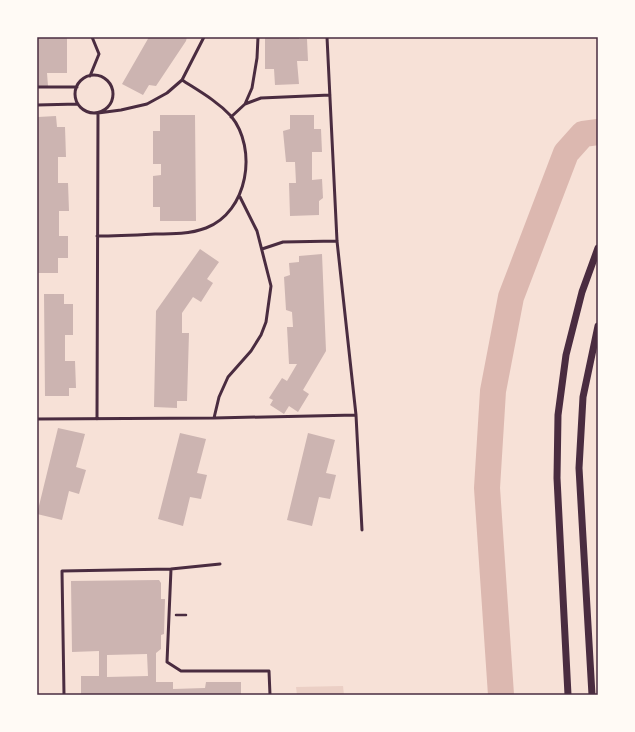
<svg xmlns="http://www.w3.org/2000/svg" width="635" height="732" viewBox="0 0 635 732" font-family="Barlow,sans-serif">
	<style>
		.green { fill: #ebcfc5 }
		.lines { fill: none; stroke-linecap: round; stroke-linejoin: round }
		.river { stroke: #dcb8b0; stroke-width: 26 }
		.building { fill: #ccb4b1; fill-rule: evenodd }
		.path { stroke: #4a2c40; stroke-width: 2.5 }
		.service { stroke: #4a2c40; stroke-width: 3 }
		.tertiary { stroke: #4a2c40; stroke-width: 7 }
		.neatline { fill: none; stroke: #4a2c40; stroke-width: 1.5 }
	</style>
	<rect width="100%" height="100%" fill="#f7e1d7"/>
	<!-- green -->
	<path class="green" d="M343 686 344 695H297L296 687Z"/>
	<g class="lines">
		<!-- river -->
		<path class="river" d="M501 695 487 488 493 391 511 297 566 153 583 134 598 132"/>
	</g>
	<!-- building -->
	<path class="building" d="M37 37H67V73H47L48 86H37Z
		M149 37H187L186 41 156 86 149 85 143 95 122 84Z
		M265 37H299V39H307L308 61H297L299 84 275 85 274 69H265Z
		M160 115H195L196 221H160V207H153V176L161 175V164H153V131H160Z
		M290 115H314V129H321L322 152H312V180L322 179 323 198 319 201V215L290 216 289 183H296L295 162H286L283 131 290 129Z
		M56 116 57 127H65L66 157H58V183H68L69 211H59V236H68V258H58V273H37L38 117Z
		M200 249 219 262 207 279 213 283 201 302 193 297 182 313V333H189L187 401H177V408L154 407 156 311Z
		M322 254 326 351 303 390 309 394 298 412 289 406 284 414 270 405 273 400 269 398 282 378 287 381 297 364H289L287 327H293L292 312 286 310 284 277 290 275 289 263 299 262V256Z
		M44 294H64V304H73V335H65V361H75L76 388H69V396H45Z
		M58 428 85 434 76 467 86 470 79 494 69 491 62 520 37 514Z
		M180 433 206 439 197 473 207 475 201 499 190 497 183 526 158 519Z
		M308 433 335 440 326 473 336 475 330 499 319 497 312 526 287 520Z
		M159 580 161 583V599H165L164 634 161 635V649L156 653V682H173V689L205 688 206 682H241V695H81V676H99V651L72 652 71 581ZM147 654 148 676 107 677V655Z"/>
	<g class="lines">
		<!-- path -->
		<path class="path" d="M176 615H186"/>
		<!-- service -->
		<path class="service" d="M327 37 337 241 356 415 362 530
			M75 94a19 19 0 1 1 38 0a19 19 0 1 1-38 0Z
			M90 76 99 54 92 37
			M37 87H77
			M245 104 252 88 257 58 258 37
			M37 105 78 104
			M231 117 245 104 261 98 330 95
			M97 236C117 236 136 235 155 234 173 234 190 234 206 228 248 212 258 149 231 116 217 101 199 91 182 80
			M262 249 283 242 337 241
			M214 418 219 397 228 377 251 351 261 335 266 322 271 286 257 231 240 197
			M37 419 214 418 356 415
			M97 419 98 113 121 110 147 104 167 93 182 80 204 37
			M171 569 220 564
			M64 695 62 571 171 569 167 662 181 671H269L270 695"/>
		<!-- tertiary -->
		<path class="tertiary" d="M568 695 557 478 558 415 566 355 582 292 598 248
			M592 695 579 468 583 397 598 326"/>
	</g>
	<!-- border -->
	<rect width="635" height="732" fill="none" stroke="#fffaf5" stroke-width="76"/>
	<rect x="38" y="38" width="559" height="656" class="neatline"/>
</svg>
